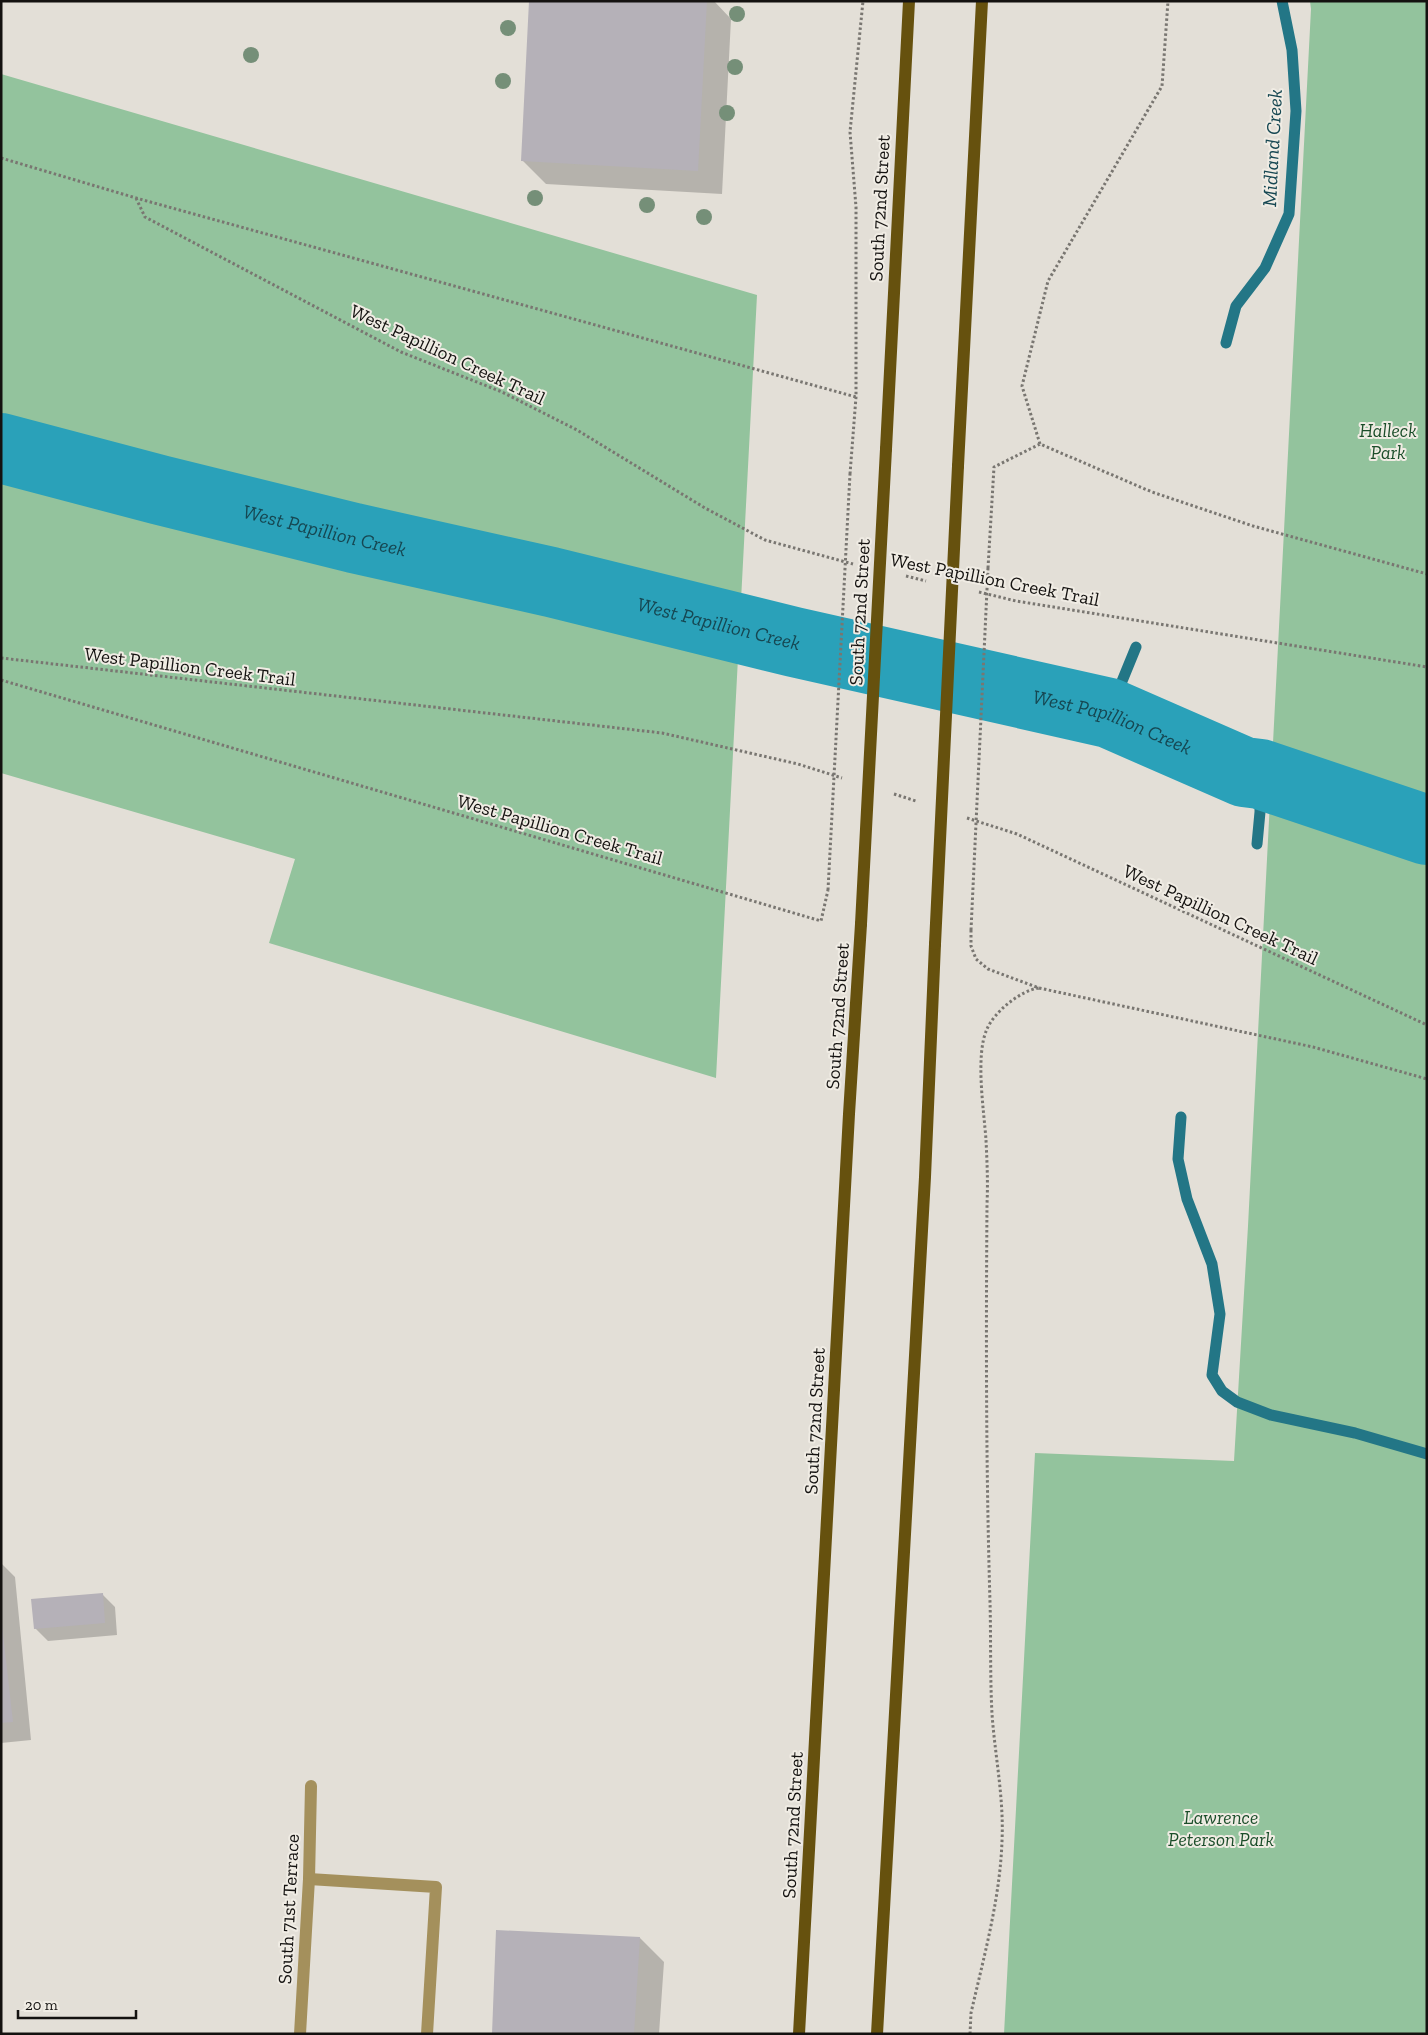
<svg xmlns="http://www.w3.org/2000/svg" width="1428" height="2035" viewBox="0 0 1428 2035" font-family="'Zilla Slab',serif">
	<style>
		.green { fill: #93c39d }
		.shadow { fill: #0003 }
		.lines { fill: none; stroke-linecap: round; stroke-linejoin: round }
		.stream { stroke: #237686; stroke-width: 11 }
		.river { stroke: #2aa1b9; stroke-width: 70 }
		.building { fill: #b5b1b8 }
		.path { stroke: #797671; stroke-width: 3; stroke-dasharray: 2.5 2.5; stroke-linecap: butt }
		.service { stroke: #a4905c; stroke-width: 12 }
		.minor { stroke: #a4905c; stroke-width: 12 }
		.primary { stroke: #66510e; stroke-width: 12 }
		.path-bridge { stroke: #797671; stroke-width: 3; stroke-dasharray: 2.5 2.5; stroke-linecap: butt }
		.primary-bridge { stroke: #66510e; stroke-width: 12 }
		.tree { fill: #758f78 }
		.labels { text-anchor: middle; stroke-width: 4; stroke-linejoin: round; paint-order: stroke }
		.street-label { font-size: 19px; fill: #141210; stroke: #f0ece4 }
		.park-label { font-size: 19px; font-style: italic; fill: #1b4e2a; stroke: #f0ece4 }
		.water-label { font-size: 20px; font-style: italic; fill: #164752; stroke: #f0ece4 }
	</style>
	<rect width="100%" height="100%" fill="#e3dfd7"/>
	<!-- green -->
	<path class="green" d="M1310 1H1427V2034H1004L1035 1453 1234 1461 1248 1226 1311 9Z
		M1 74 757 295 716 1078 269 943 295 859 1 773Z"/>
	<!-- shadow -->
	<path class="shadow" d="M530 1H714L731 19 722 194 546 184 522 160Z
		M1 1563 15 1577 31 1740 1 1743Z
		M102 1594 115 1607 117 1635 48 1641 35 1628Z
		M640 1938 664 1962 659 2034H494Z"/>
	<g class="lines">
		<!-- stream -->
		<path class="stream" d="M1226 343 1236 306 1265 268 1289 214 1296 111 1292 50 1282 1
			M1109 713 1136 647
			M1257 844 1260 812V774
			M1181 1117 1178 1159 1187 1199 1212 1264 1220 1314 1212 1375 1222 1391 1237 1402 1271 1415 1355 1433 1427 1454"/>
		<!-- river -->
		<path class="river" id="s1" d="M1 448 160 490 354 538 551 582 794 642 1109 713 1244 772 1260 774 1427 830"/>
	</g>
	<!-- building -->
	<path class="building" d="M529 1H707L698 171 521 161Z
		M103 1593 105 1623 34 1629 31 1599Z
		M1 1616 13 1722 1 1723Z
		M496 1930 640 1937 634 2034H492Z"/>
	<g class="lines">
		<!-- path -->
		<path class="path" d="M1 158 136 198 856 397
			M136 198 145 217 401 352 502 392 577 430 705 508 765 540 853 564
			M1040 444 1022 386 1048 281 1162 86 1168 1
			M850 474 856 397V207L850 132 863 1
			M988 568 994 467 1040 444 1152 492 1253 526 1427 574
			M906 576 926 581
			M979 592 1016 601 1427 667
			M1 658 662 733 798 764 842 778
			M1 680 821 921 828 890
			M894 794 916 801
			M967 818 1017 834 1427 1025
			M971 930V946L976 959 988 969 1039 988 1313 1047 1427 1079
			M970 2034 971 2013C984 1956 1000 1899 1002 1841 1004 1798 995 1756 992 1714 990 1677 991 1639 990 1602 986 1469 986 1336 987 1204 988 1182 987 1161 986 1140 984 1111 975 1055 987 1029 994 1012 1021 990 1039 988"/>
		<!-- service -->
		<path class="service" d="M309 1879 436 1887 427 2034"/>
		<!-- minor -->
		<path class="minor" d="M300 2034 309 1879 311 1786"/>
		<!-- primary -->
		<path class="primary" d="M886 449 909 1
			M958 466 982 1
			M799 2034 849 1114 861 924
			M877 2034 925 1177 935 944"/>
		<!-- path-bridge -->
		<path class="path-bridge" d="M828 890 850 474
			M971 930 988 568"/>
		<!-- primary-bridge -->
		<path class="primary-bridge" d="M861 924 886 449
			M935 944 958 466"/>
	</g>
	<!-- trees -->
	<g class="tree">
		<circle cx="737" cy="14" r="8"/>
		<circle cx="508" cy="28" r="8"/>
		<circle cx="251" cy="55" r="8"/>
		<circle cx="735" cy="67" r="8"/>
		<circle cx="503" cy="81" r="8"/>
		<circle cx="727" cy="113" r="8"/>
		<circle cx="535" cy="198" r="8"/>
		<circle cx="647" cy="205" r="8"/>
		<circle cx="704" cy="217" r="8"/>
	</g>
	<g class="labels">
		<!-- street labels -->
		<g class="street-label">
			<text transform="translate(879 208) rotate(-87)" y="7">South 72nd Street</text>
			<text transform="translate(448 354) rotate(25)" y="7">West Papillion Creek Trail</text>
			<text transform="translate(995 579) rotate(11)" y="7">West Papillion Creek Trail</text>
			<text transform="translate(859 612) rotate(-87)" y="7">South 72nd Street</text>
			<text transform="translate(190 666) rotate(7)" y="7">West Papillion Creek Trail</text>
			<text transform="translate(560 829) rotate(16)" y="7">West Papillion Creek Trail</text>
			<text transform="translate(1221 914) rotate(25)" y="7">West Papillion Creek Trail</text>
			<text transform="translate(837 1016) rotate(-86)" y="7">South 72nd Street</text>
			<text transform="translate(814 1421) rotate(-87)" y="7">South 72nd Street</text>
			<text transform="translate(792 1825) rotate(-87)" y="7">South 72nd Street</text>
			<text transform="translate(288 1909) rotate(-87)" y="7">South 71st Terrace</text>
		</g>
		<!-- park labels -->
		<g class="park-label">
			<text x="1388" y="437">Halleck<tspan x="1388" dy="22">Park</tspan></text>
			<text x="1221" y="1824">Lawrence<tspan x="1221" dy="22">Peterson Park</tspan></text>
		</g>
		<!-- water labels -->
		<g class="water-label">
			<text transform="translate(1272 148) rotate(-87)" y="7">Midland Creek</text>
			<text dy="7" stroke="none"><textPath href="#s1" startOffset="334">West Papillion Creek</textPath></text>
			<text dy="7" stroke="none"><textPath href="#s1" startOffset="739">West Papillion Creek</textPath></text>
			<text dy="7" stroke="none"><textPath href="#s1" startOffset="1145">West Papillion Creek</textPath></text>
		</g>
	</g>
	<!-- border -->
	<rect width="1428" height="2035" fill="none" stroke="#141210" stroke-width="5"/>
	<!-- scale -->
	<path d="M18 2010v8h118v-8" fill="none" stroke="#141210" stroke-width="2.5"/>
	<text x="25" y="2010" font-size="15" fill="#141210" stroke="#f0ece4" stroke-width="4" paint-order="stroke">20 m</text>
</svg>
